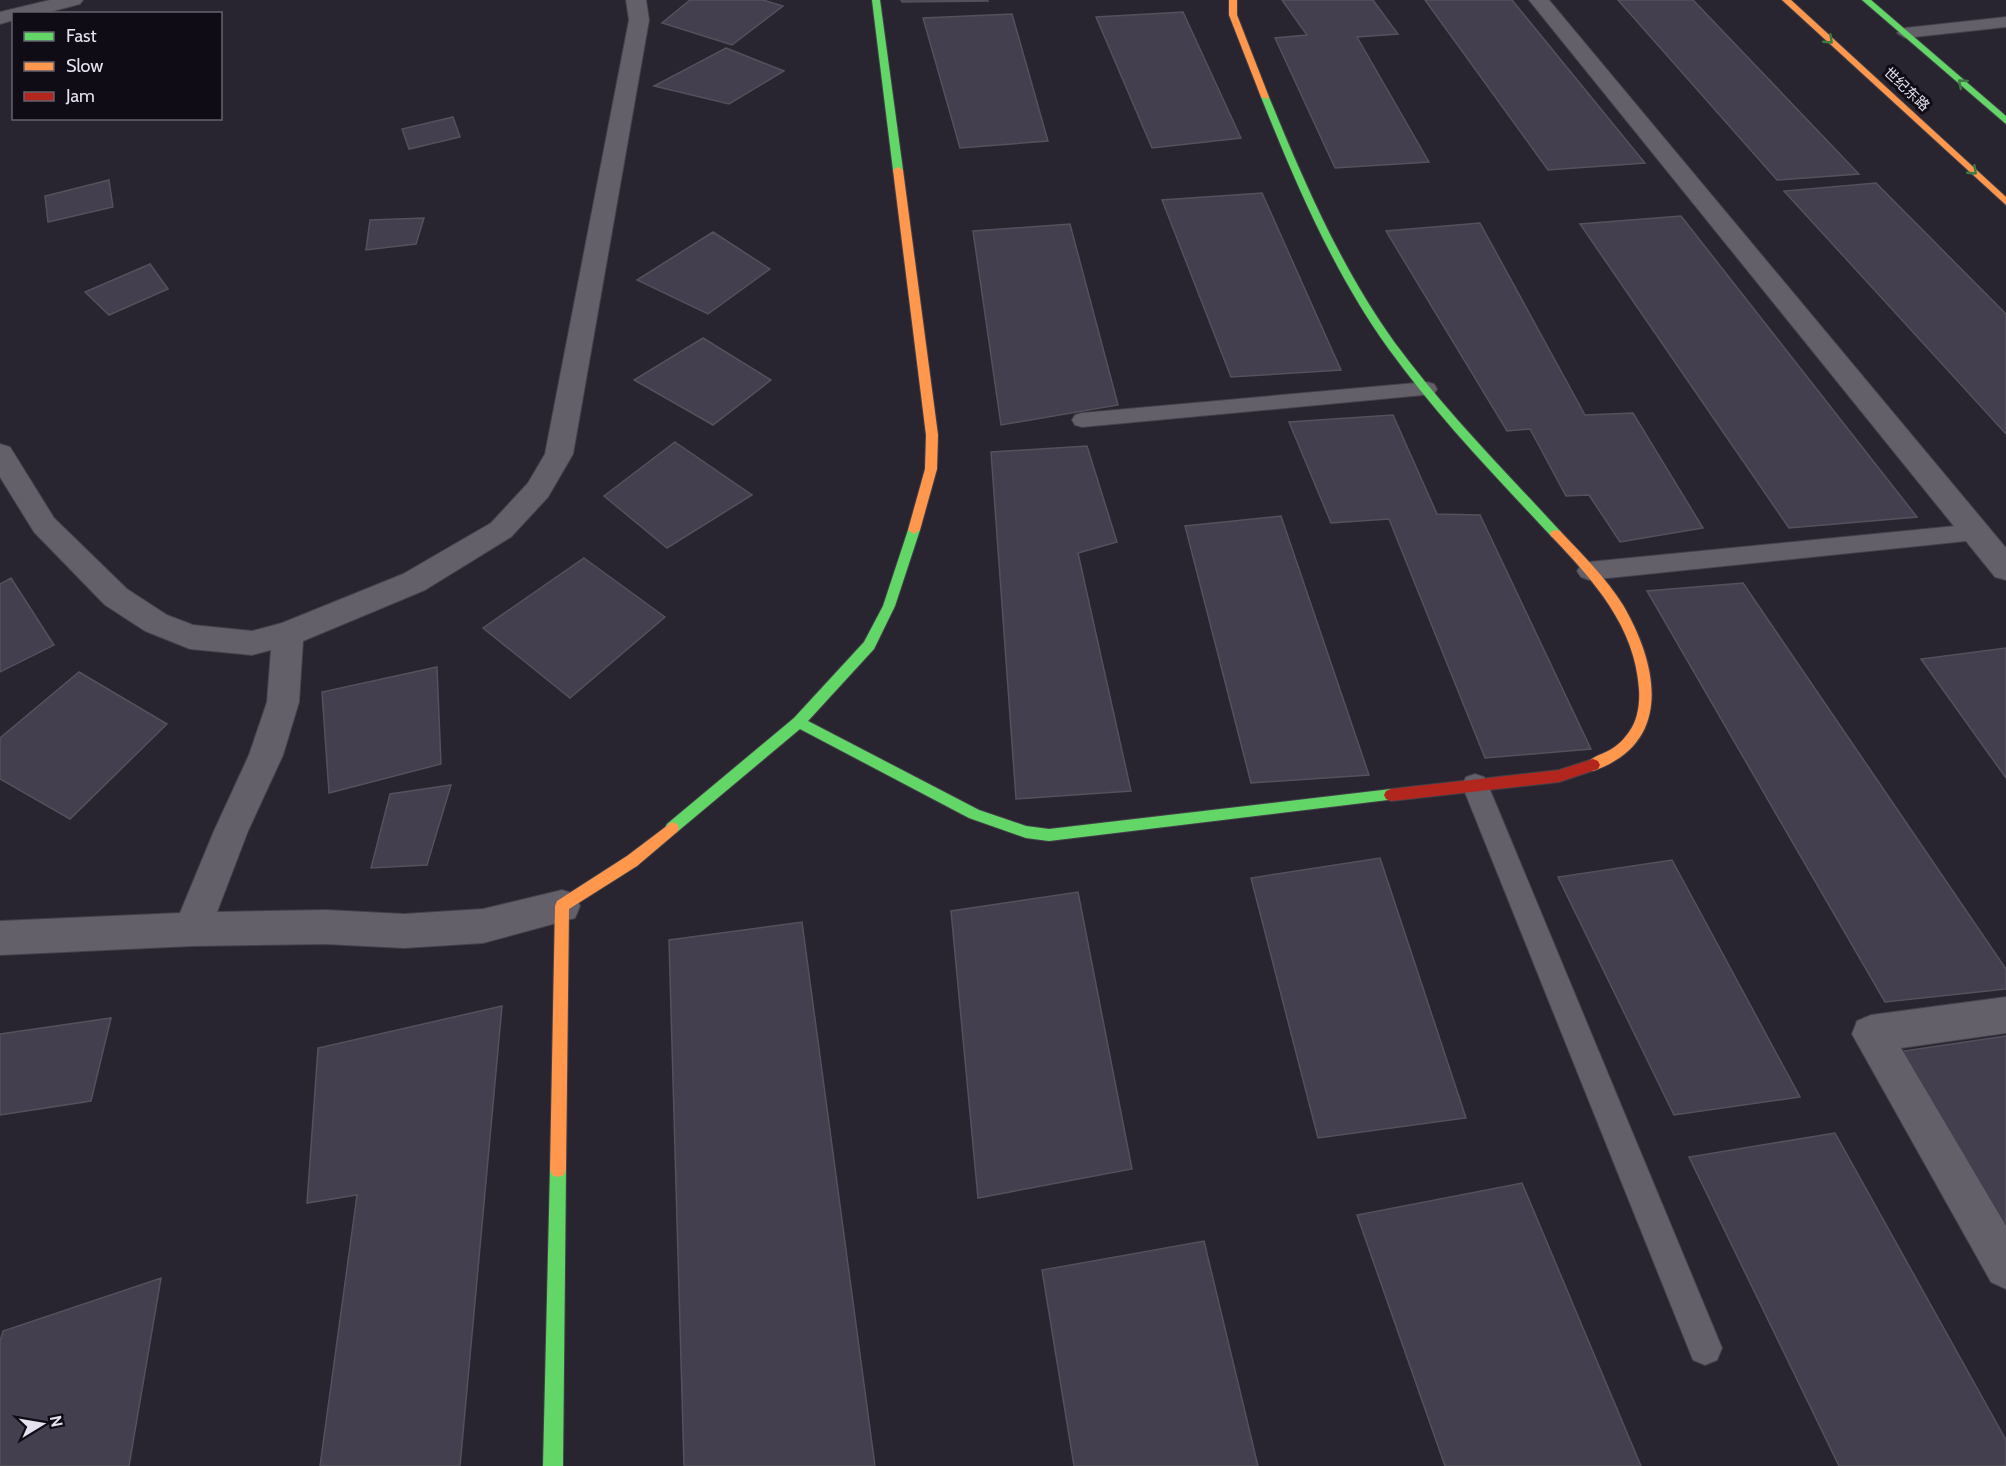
<svg xmlns="http://www.w3.org/2000/svg" width="2006" height="1466" viewBox="0 0 2006 1466" font-family="Cabin,'Noto Sans SC',sans-serif">
	<style>
		.building { fill: #443f4e; stroke: #54515b; stroke-width: 1.5 }
		.lines { fill: none; stroke-linecap: round; stroke-linejoin: round }
		.lane-casing { stroke: #44414a; stroke-width: 2 }
		.street-casing { stroke: #44414a; stroke-width: 2 }
		.fast-casing { stroke: #44414a; stroke-width: 2 }
		.slow-casing { stroke: #44414a; stroke-width: 2 }
		.jam-casing { stroke: #44414a; stroke-width: 2 }
		.lane { fill: #636069; fill-rule: evenodd }
		.street { fill: #636069; fill-rule: evenodd }
		.fast { fill: #63d668; fill-rule: evenodd }
		.slow { fill: #ff974d; fill-rule: evenodd }
		.jam { fill: #b3261e; fill-rule: evenodd }
		.oneway { stroke: #3d7b43 }
		.labels { text-anchor: middle; stroke-width: 6; stroke-linejoin: round; paint-order: stroke }
		.far-street-label { font-size: 14px; fill: #e6e3f0; stroke: #0f0c15 }
	</style>
	<rect width="100%" height="100%" fill="#282530"/>
	<!-- building -->
	<path class="building" d="M690 0H763L783 6 732 45 662 23Z
		M901 0H987L988 1 902 2Z
		M1282 0H1373L1398 34 1357 37 1429 162 1335 168 1275 38 1307 35Z
		M1425 0H1512L1645 163 1548 170Z
		M1618 0H1693L1859 174 1777 180Z
		M1183 12 1241 138 1152 148 1096 17Z
		M1012 14 1048 141 960 148 923 18Z
		M726 48 784 71 729 104 654 86Z
		M453 117 460 137 409 149 402 129Z
		M109 180 113 207 48 222 45 196Z
		M1876 183 2006 314V434L1784 191Z
		M1262 193 1341 370 1231 377 1162 200Z
		M1681 216 1917 517 1789 528 1580 224Z
		M424 218 416 244 366 250 370 220Z
		M1480 223 1585 415 1633 413 1703 528 1620 542 1589 495 1566 496 1530 429 1507 431 1386 231Z
		M1070 224 1118 405 1001 425 973 231Z
		M713 232 770 269 708 314 637 280Z
		M150 264 168 289 109 315 85 292Z
		M703 338 771 380 713 425 634 380Z
		M1393 415 1437 514 1480 515 1591 749 1485 758 1389 519 1331 523 1289 422Z
		M675 442 752 495 667 548 604 496Z
		M1087 446 1117 542 1078 553 1131 791 1016 799 991 452Z
		M1281 516 1369 775 1251 783 1185 526Z
		M584 558 665 617 570 698 483 628Z
		M11 578 54 645 0 672V584Z
		M1743 583 2006 969V989L1885 1002 1647 591Z
		M2006 648V778L1921 659Z
		M437 667 441 764 329 793 322 692Z
		M79 672 167 724 70 819 0 779V738Z
		M451 785 427 865 371 868 390 794Z
		M1380 858 1466 1118 1318 1138 1251 878Z
		M1672 860 1800 1097 1674 1115 1558 877Z
		M1078 892 1132 1169 978 1198 951 911Z
		M802 922 875 1466H684L669 940Z
		M502 1006 460 1466H320L357 1195 307 1203 318 1048Z
		M111 1018 91 1101 0 1115V1034Z
		M2006 1036V1234L1897 1052Z
		M1835 1133 2006 1440V1466H1839L1689 1157Z
		M1522 1183 1641 1466H1445L1357 1215Z
		M1204 1241 1258 1466H1074L1042 1270Z
		M161 1278 129 1466H0V1341L3 1331Z"/>
	<g class="lines">
		<!-- lane casing -->
		<g class="lane-casing">
			<path id="lane" d="M2006 17V27L1905 38 1897 33 1905 28Z
				M1427 382 1434 384 1437 389 1434 394 1082 427 1075 425 1072 420 1075 415 1082 413Z
				M1976 524 1984 526 1987 532 1984 538 1976 540 1589 580 1581 577 1577 571 1581 565 1589 562Z
				M1475 774 1484 777 1488 785 1722 1348 1717 1360 1705 1365 1693 1360 1462 785 1466 777Z"/>
		</g>
		<!-- street casing -->
		<g class="street-casing">
			<path id="street" d="M50 0H83L80 4 42 14H14V20L0 24V12Z
				M626 0H646L649 20 573 454 548 497 511 537 425 590 303 641 299 702 283 755 248 831 217 912 326 910 404 914 483 909 562 890 575 894 580 906 575 918 483 943 404 948 326 944 192 946 0 955V921L180 913 214 831 249 755 267 702 271 650 252 655 190 649 145 631 105 605 34 532 0 477V444L10 447 54 518 127 589 167 615 193 625 252 631 282 623 403 574 491 523 528 483 545 454 629 20Z
				M1529 0H1549L2006 548V580L1995 577Z
				M2006 997V1033L1901 1048 2006 1226V1289L1991 1282 1852 1034 1857 1021 1871 1015Z"/>
		</g>
		<!-- fast casing -->
		<g class="fast-casing">
			<path id="fast" d="M872 0H880L903 170 898 173 893 170Z
				M1862 0H1871L2006 116V124Z
				M1262 95 1269 97C1304 182 1341 268 1395 343 1445 411 1504 470 1560 531L1562 534 1560 537H1552C1495 476 1437 416 1388 348 1333 271 1296 184 1261 97Z
				M914 526 920 530 895 606 874 649 808 721 979 810 1026 826 1049 829 1391 789 1396 791 1398 795 1396 799 1049 841 1026 838 969 818 800 729 677 832 672 834 667 832 665 828 667 824 794 718 864 642 883 606 908 530Z
				M558 1161 564 1163 566 1169 563 1466H543L550 1169 552 1163Z"/>
		</g>
		<!-- slow casing -->
		<g class="slow-casing">
			<path id="slow" d="M1229 0H1237V15L1269 97 1268 99 1261 97 1229 15Z
				M1782 0H1791L2006 197V205Z
				M898 167 903 170 938 435 937 469 920 530 914 534 908 530 925 469 926 435 893 170Z
				M1556 530 1560 531C1582 554 1606 578 1623 605 1658 665 1674 743 1593 771L1588 769 1586 765C1591 756 1605 754 1613 748 1618 745 1625 738 1629 732 1638 720 1640 703 1639 689 1635 626 1593 580 1552 537L1550 534 1552 531Z
				M672 822 677 824 679 828 677 832 637 866 569 909 566 1169 564 1175 558 1177 552 1175 550 1169 555 906 557 901 627 856Z"/>
		</g>
		<!-- jam casing -->
		<g class="jam-casing">
			<path id="jam" d="M1593 759 1598 761 1600 765 1598 769 1559 782 1391 801 1386 799 1384 795 1386 791 1391 789 1559 770Z"/>
		</g>
		<!-- lane -->
		<use href="#lane" class="lane"/>
		<!-- street -->
		<use href="#street" class="street"/>
		<!-- fast -->
		<use href="#fast" class="fast"/>
		<!-- slow -->
		<use href="#slow" class="slow"/>
		<!-- jam -->
		<use href="#jam" class="jam"/>
	</g>
	<!-- one-way arrows -->
	<defs><path id="oneway-chevron" d="M-2-3.5L2.5 0L-2 3.5" fill="none" stroke-width="1.6" stroke-linecap="round" stroke-linejoin="round" transform="scale(1.5)"/></defs>
	<g class="oneway">
		<use href="#oneway-chevron" transform="translate(1829 40) rotate(43)"/>
		<use href="#oneway-chevron" transform="translate(1962 83) rotate(-139)"/>
		<use href="#oneway-chevron" transform="translate(1973 171) rotate(43)"/>
	</g>
	<g class="labels">
		<!-- far-street labels -->
		<g class="far-street-label">
			<text transform="translate(1907 89) rotate(43)" y="5">世纪东路</text>
		</g>
	</g>
	<!-- legend -->
	<rect x="12" y="12" width="210" height="108" fill="#0f0c15" stroke="#65626d" stroke-width="1.5"/>
	<rect x="24" y="32" width="30" height="9" fill="#63d668" stroke="#65626d" stroke-width="1.5"/>
	<text x="66" y="42" font-size="18" fill="#e6e3f0">Fast</text>
	<rect x="24" y="62" width="30" height="9" fill="#ff974d" stroke="#65626d" stroke-width="1.5"/>
	<text x="66" y="72" font-size="18" fill="#e6e3f0">Slow</text>
	<rect x="24" y="92" width="30" height="9" fill="#b3261e" stroke="#65626d" stroke-width="1.5"/>
	<text x="66" y="102" font-size="18" fill="#e6e3f0">Jam</text>
	<!-- north arrow -->
	<g transform="translate(42 1424) rotate(79)" stroke="#0f0c15" stroke-width="4.5" paint-order="stroke">
	<path d="M0-4.5L10 22L0 15L-10 22Z" fill="#e6e3f0"/>
	<text y="-9" font-size="16" font-weight="bold" text-anchor="middle" fill="#e6e3f0">N</text>
	</g>
</svg>
